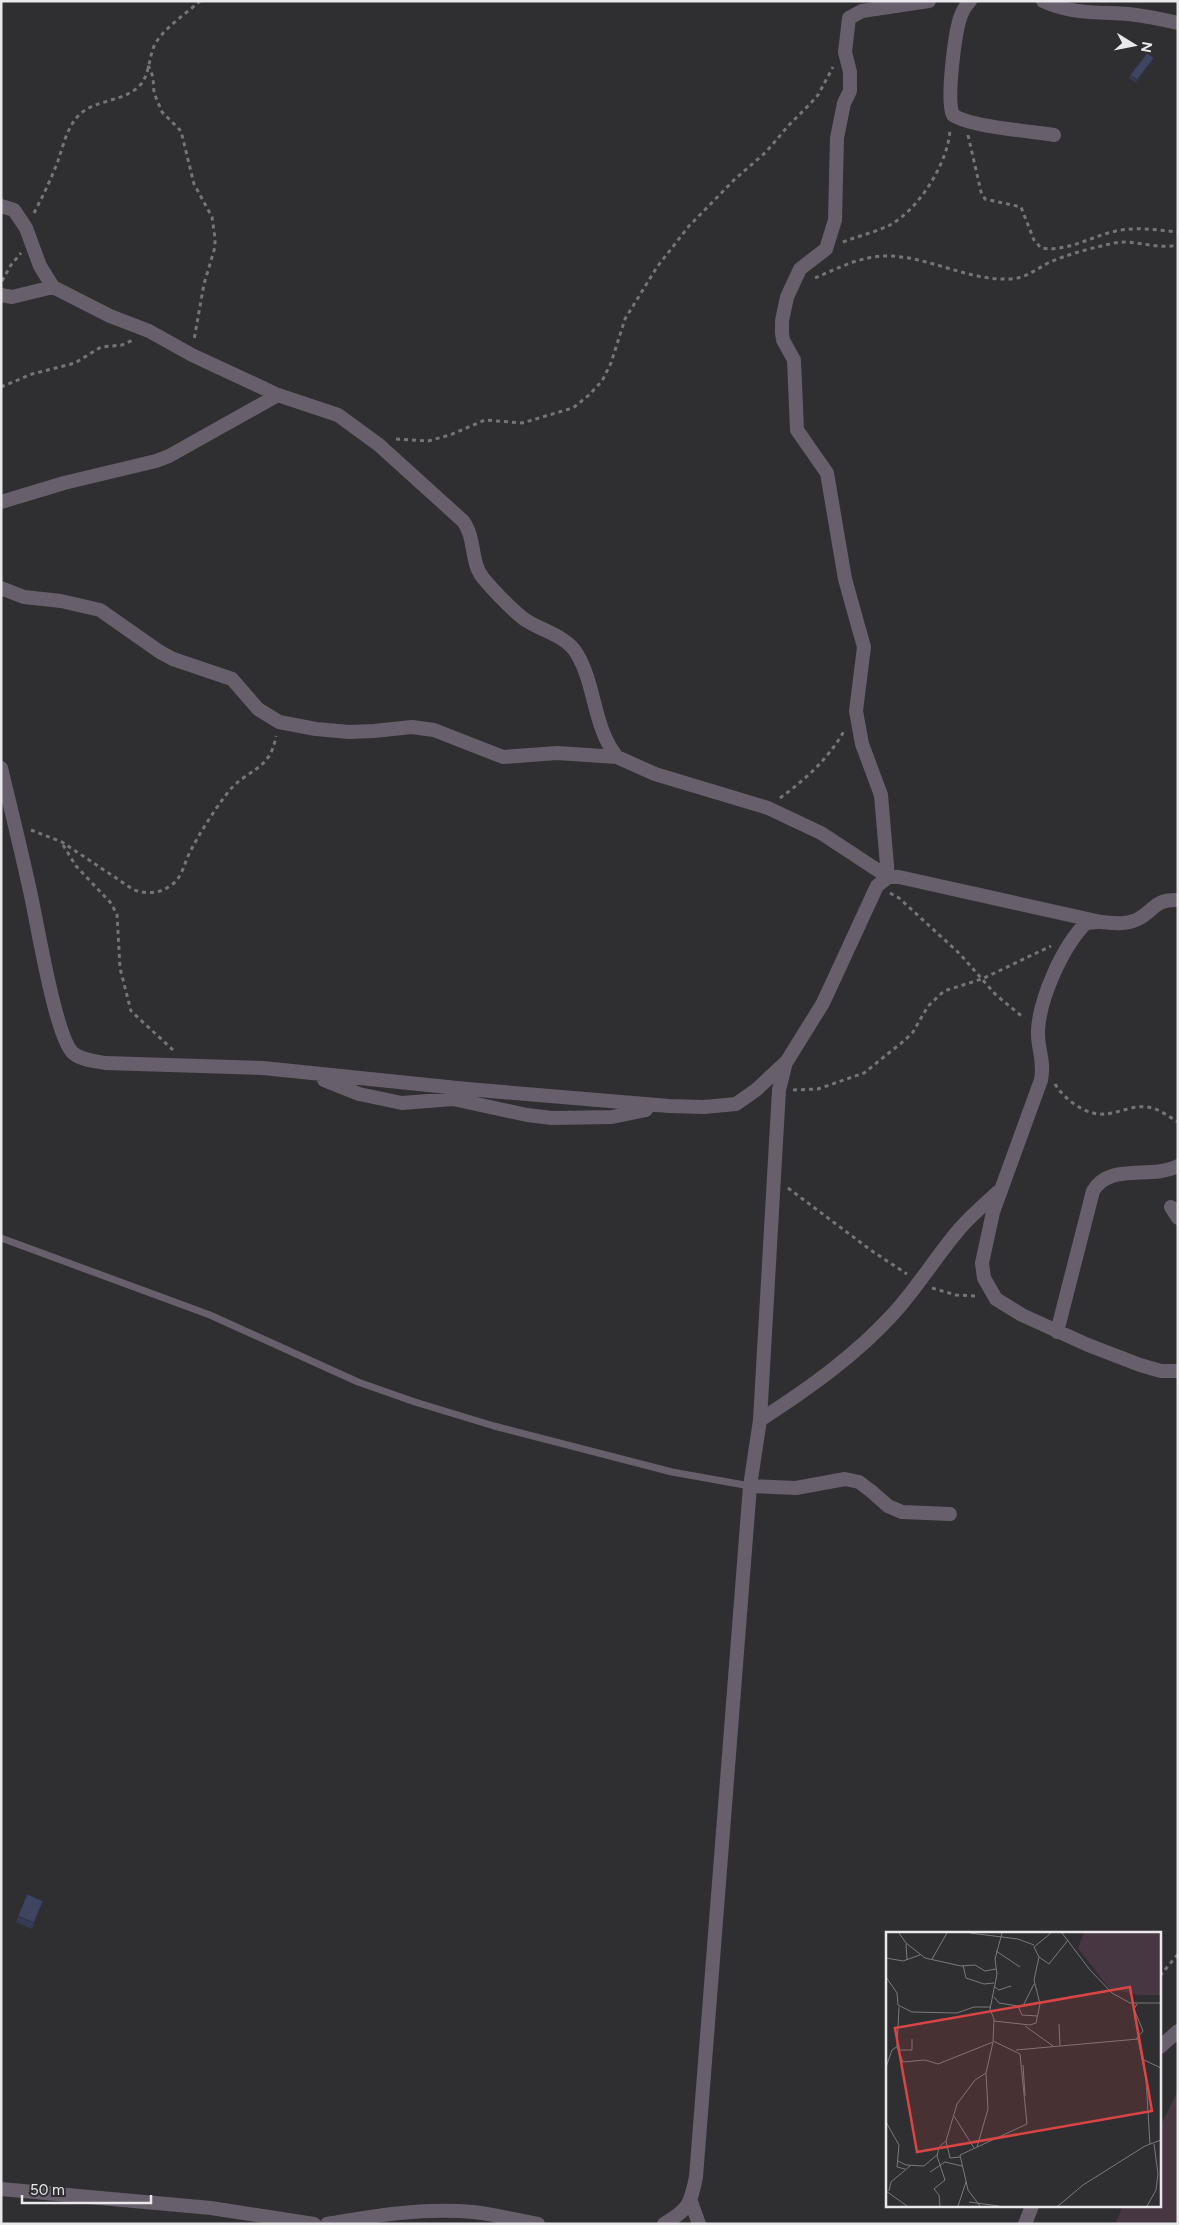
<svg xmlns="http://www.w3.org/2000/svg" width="1179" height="2225" viewBox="0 0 1179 2225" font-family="Figtree,sans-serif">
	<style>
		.green { fill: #473743 }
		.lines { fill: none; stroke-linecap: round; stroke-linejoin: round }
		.path { stroke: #757477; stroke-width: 3; stroke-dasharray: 4 4; stroke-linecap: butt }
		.service { stroke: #675f6b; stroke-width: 7 }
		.minor { stroke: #675f6b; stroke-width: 14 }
		.wall { fill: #363b53 }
		.shaded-wall { fill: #2c3043 }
		.building { fill: #3f4560; stroke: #2c3043 }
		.inset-road { fill: none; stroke: #79787b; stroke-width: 1 }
		.view { fill: #d94545; fill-opacity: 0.15; stroke: #d94545; stroke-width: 2.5 }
		.inset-edge { fill: none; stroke: #e9e8ea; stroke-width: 2.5 }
	</style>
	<rect width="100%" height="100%" fill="#2f2e31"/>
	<!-- green -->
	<path class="green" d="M1178 2090V2224H1115L1123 2206H1160V2127Z"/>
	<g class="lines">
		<!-- path -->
		<path class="path" d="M147 67H149L153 77 154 93 162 112 181 131 194 184 212 217 215 238V247L204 284 194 340
			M968 135 981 192 985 199 1021 207 1034 240 1041 248C1066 252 1088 238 1112 232 1134 226 1156 230 1178 232
			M34 213C43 196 51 179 58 161 63 146 67 128 78 116 95 98 126 103 142 83 150 71 149 56 155 44 165 27 186 14 200 1
			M843 242C858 236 876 232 890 225 919 209 948 163 950 130
			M815 278C838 268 861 256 887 256 928 256 968 281 1010 279 1026 278 1035 270 1048 263 1068 254 1092 248 1114 243 1135 239 1156 250 1178 245
			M2 281 11 265 21 253
			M1 387 32 374 75 363 101 347 122 345 133 340
			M396 439 428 441 450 435 485 420 522 423 573 408 589 395 602 381 611 363 625 319 657 267 689 226 735 179 766 152 789 125 810 104 818 95 833 67
			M780 798C805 780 829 758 844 731
			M31 830 62 842 134 890C146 894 159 894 170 886 183 878 184 862 191 850 201 831 213 812 226 795 245 768 270 773 276 736
			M63 845 76 866 110 902 117 914 120 968 131 1011 173 1050
			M890 893 899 898 960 954 996 995 1024 1018
			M1055 1084C1064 1099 1086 1116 1105 1114 1119 1113 1133 1105 1147 1107 1158 1108 1168 1116 1178 1122
			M793 1090 818 1089 864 1073 905 1040 913 1032 928 1006 944 991 982 979 1051 946
			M788 1188 872 1251 907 1274
			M932 1288 956 1295 977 1296
			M1160 1976 1178 1954"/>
		<!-- service -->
		<path class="service" d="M1 1238 210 1315 358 1382 415 1402 494 1426 672 1472 750 1486"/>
		<!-- minor -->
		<path class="minor" d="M970 1C966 5 962 12 960 18 955 34 946 100 953 115 971 127 1030 131 1054 135
			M1043 1C1070 14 1099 12 1128 14 1145 16 1161 19 1178 23
			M1 206 14 210 26 228 40 266 53 287 110 316 149 331 192 355 278 395 338 415 379 445 463 521C476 538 470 562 483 578 495 592 510 608 524 619 541 631 566 635 577 654 596 686 593 727 617 757
			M1 295 12 297 53 287
			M1 502 64 483 156 461 169 456 278 395
			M1 588 24 597 61 601 100 610 160 652 173 659 232 679 258 709 279 722 316 729 349 732 374 731 412 727 434 730 503 757 557 753 617 757 655 774 768 808 821 833 888 877
			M1 768C11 809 21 850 30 891 37 921 55 1036 73 1053 81 1060 95 1061 105 1063L263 1068 467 1089 669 1106 704 1107 736 1104 756 1090 787 1061 823 1003 877 886 888 877H899L1101 922C1112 923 1125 925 1136 920 1154 912 1153 899 1178 900
			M888 877 881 795 862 744 856 711 864 647 845 579 827 473 797 430 794 360 783 340 782 333V321L787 297 800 269 826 249 835 220 837 138 844 103 850 91V72L845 52 849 18 862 11 929 1
			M1098 922 1086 923C1063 946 1040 997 1038 1030 1037 1049 1045 1059 1041 1080L993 1212 982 1263 984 1278 996 1299 1022 1315 1088 1345 1140 1365 1161 1371H1178
			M324 1080 359 1094 402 1103 453 1099 527 1115 552 1118 612 1117 646 1110
			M1171 1207 1178 1218
			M1057 1332 1093 1191C1110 1162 1151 1180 1178 1166
			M760 1420C808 1389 855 1356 894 1313 917 1288 935 1258 957 1232 969 1217 984 1205 998 1192
			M750 1486 796 1488 845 1479 859 1482 871 1491 888 1506 902 1512 950 1514
			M1160 2047 1178 2031
			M1 2189 211 2208 314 2224
			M691 2202 699 2224
			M327 2224C376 2215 423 2208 473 2212 494 2214 516 2220 538 2224
			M664 2224C689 2209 690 2205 696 2177L750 1486 760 1420 779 1090 786 1062
			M1025 2224 1032 2206"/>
	</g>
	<!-- wall -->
	<path class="wall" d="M1153 61 1136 83 1129 78 1130 75Z
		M27 1894 43 1901 32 1929 16 1922Z"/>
	<!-- shaded-wall -->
	<path class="shaded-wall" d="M1154 58 1153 61 1136 83 1137 80Z"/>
	<!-- building -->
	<path class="building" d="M1147 53 1154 58 1137 80 1130 75Z
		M27 1894 43 1901 34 1923 18 1916Z"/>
	<!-- overview -->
	<g transform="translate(886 1932)">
		<rect width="275" height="275" fill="#2f2e31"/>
		<path d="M198 1H275V63H252L223 56 192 16Z" fill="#473743"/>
		<path class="inset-road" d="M13 1 20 11 39 26 75 34 89 33 99 39 110 37M84 1 132 7 148 13M176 1 204 38 226 61 244 71H275M20 12 21 28M110 19 134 35M153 25 163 32 182 8M0 26 17 29 34 23M46 27 61 1M77 33 80 46 98 52 108 51M0 45 11 61 12 73 26 80 71 81 88 75H105M109 55 113 58 125 54M108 65 113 71 132 74 136 83 152 84M137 74 148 52M13 75 11 115 17 130 39 128 52 132 107 110M108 89 144 93 150 91 154 72 148 48 153 25 148 15 165 1M173 92 174 114M139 94 167 114M250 107 257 99 248 77 251 72M13 118H26V107M130 118 252 107 260 147 264 212M256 127 275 136M137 133 139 164M0 135 6 118 12 114M68 184 88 216M0 190 13 213 11 235 19 237M60 209 64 226 74 225M91 215 102 177 100 141 107 110M12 229 20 233 38 234 52 222M44 240 59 230 76 234M0 259 21 274M3 259 5 250 24 234M83 270 113 274M54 274 53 263 48 257 59 248 51 224 53 215 60 209 71 172 89 148 100 141M72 274 80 250M94 274 82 258 74 223 141 192 134 122 107 109 108 87 104 77 111 42 109 27 116 1M172 274 197 253 259 214 275 208M261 274 270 258 272 242 268 212"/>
		<path class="view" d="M244 55 266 179 31 220 9 96Z"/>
		<rect width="275" height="275" class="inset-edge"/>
	</g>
	<!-- border -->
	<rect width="1179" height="2225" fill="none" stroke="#e9e8ea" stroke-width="5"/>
	<!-- north arrow -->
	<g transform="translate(1134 45) rotate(100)" stroke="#2f2e31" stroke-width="4" paint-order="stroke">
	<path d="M0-4L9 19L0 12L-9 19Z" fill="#e9e8ea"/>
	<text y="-8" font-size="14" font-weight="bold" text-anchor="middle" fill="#e9e8ea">N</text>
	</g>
	<!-- scale -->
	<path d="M22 2195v8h129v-8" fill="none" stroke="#e9e8ea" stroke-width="2.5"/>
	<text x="30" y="2195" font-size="15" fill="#e9e8ea" stroke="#2f2e31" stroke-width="4" paint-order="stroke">50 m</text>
</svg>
